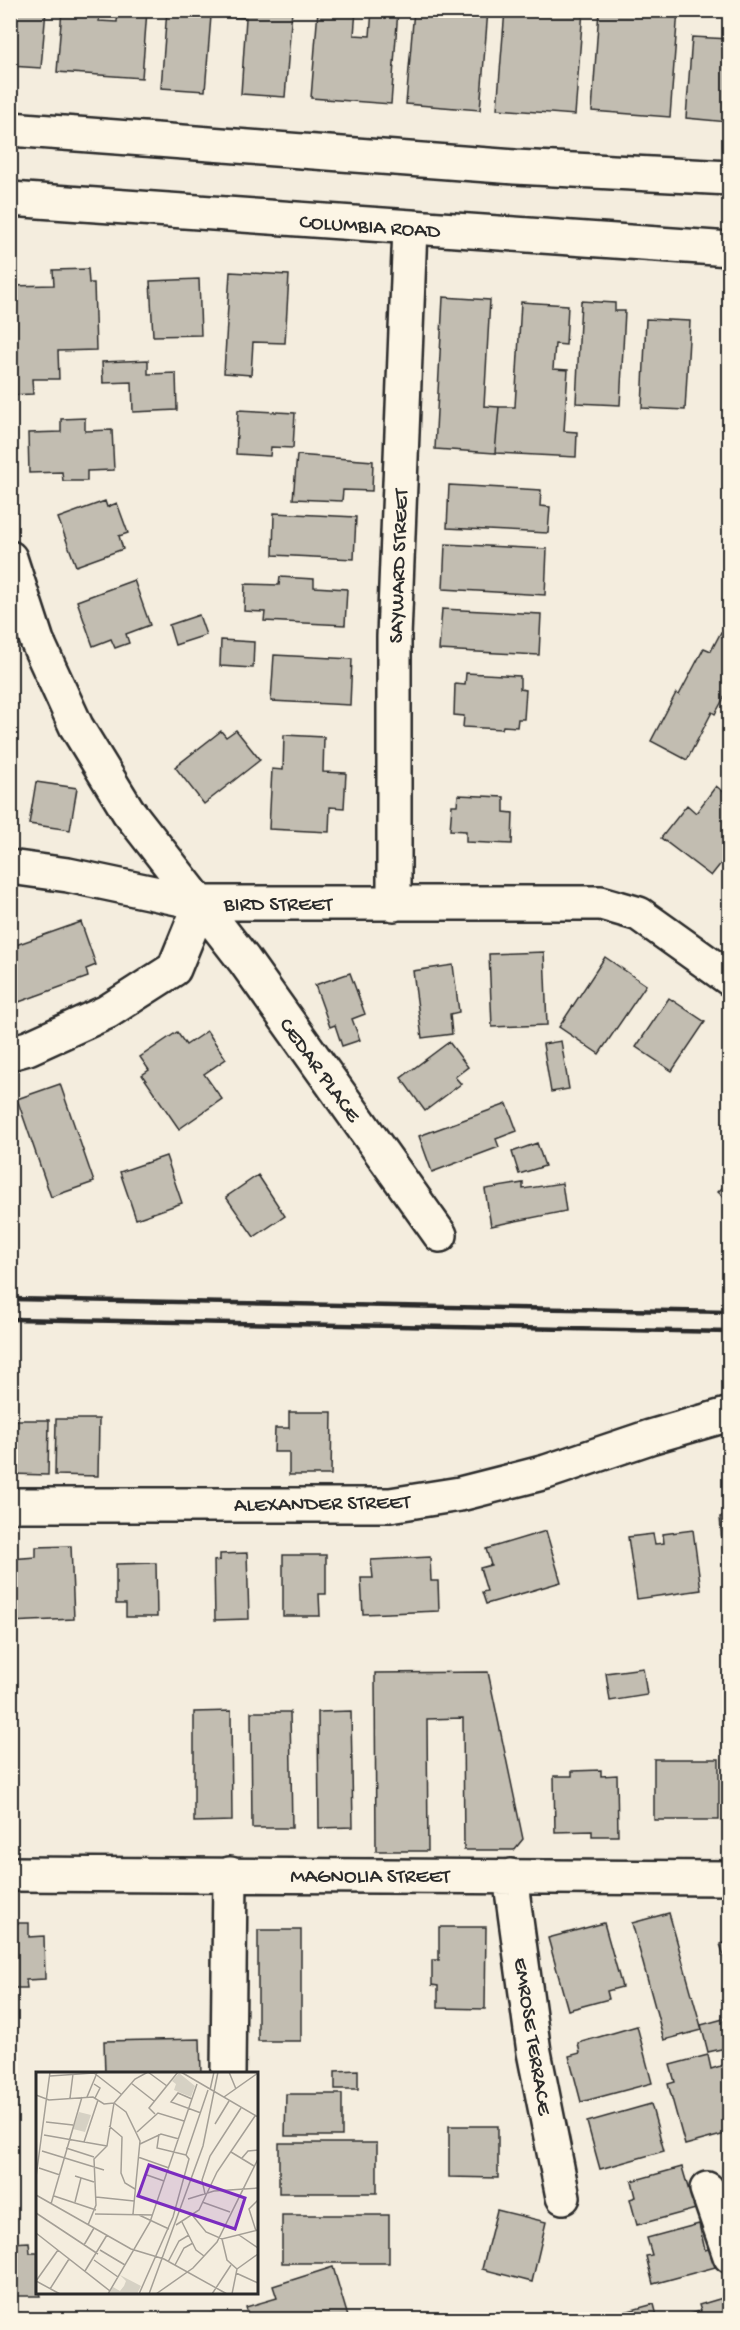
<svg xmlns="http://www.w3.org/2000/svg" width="740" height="2330" viewBox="0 0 740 2330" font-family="'Gochi Hand',sans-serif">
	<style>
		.building { fill: #c2bdb1; stroke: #2b2b2b; stroke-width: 1.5 }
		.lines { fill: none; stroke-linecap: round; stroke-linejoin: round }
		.street-casing { stroke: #2b2b2b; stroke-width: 38 }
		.primary-casing { stroke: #2b2b2b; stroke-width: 38 }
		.street { stroke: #fcf5e5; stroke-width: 33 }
		.primary { stroke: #fcf5e5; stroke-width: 33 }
		.rail { stroke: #2b2b2b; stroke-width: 4.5 }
		.labels { text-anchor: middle; stroke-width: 4.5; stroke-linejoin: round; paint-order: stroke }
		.street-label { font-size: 21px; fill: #2b2b2b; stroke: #fcf5e5 }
		.inset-road { fill: none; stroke: #a49f96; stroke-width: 1.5 }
		.view { fill: #7b2cbf; fill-opacity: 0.15; stroke: #7b2cbf; stroke-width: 3 }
		.inset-edge { fill: none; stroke: #2b2b2b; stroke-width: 3 }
	</style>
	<rect width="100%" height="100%" fill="#f4edde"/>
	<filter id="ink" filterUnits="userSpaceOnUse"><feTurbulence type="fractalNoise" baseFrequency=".0167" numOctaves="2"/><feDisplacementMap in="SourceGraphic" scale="12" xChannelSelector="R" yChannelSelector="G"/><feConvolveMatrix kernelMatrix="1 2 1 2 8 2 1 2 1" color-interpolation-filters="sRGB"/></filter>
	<g filter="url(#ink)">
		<!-- building -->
		<path class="building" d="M12 10H46L41 68 10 66Z
			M62 10H100L99 21 117 22 118 10H147L142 78 57 72Z
			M167 10H292L285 97 241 94 246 18 211 16 205 91 161 88Z
			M318 10H356L354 35 370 36 372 10H398L391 104 311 98Z
			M414 10H488L480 110 406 104Z
			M505 10H583L575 115 497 109Z
			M599 10H678L670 117 592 111Z
			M692 37 730 39 728 122 686 118Z
			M88 269 89 283H94L96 350 58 351 59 379H32L33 394 10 395V286L54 285 53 270Z
			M230 272 289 275 285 343 253 342 251 375 224 373Z
			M199 279 201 335 153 336 150 281Z
			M443 297 490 300 484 406 499 407 495 453 435 449Z
			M581 301 615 303V311H625L620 405 576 403Z
			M521 302 568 305 566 345 555 344 553 369 568 370 564 431 577 432 576 457 495 453 499 407H515Z
			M646 319 690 321 685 410 642 408Z
			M148 360V374L176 373 177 410 133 412 132 382 103 383 102 362Z
			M238 410 295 413 293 448 271 447 270 456 236 454Z
			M85 418V431L112 430 114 470 87 471V481H63L62 472 29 473 28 433 61 432V419Z
			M297 455 373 461 372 491 343 490 342 501 293 499Z
			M449 485 541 490 540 506 550 507 548 533 447 528Z
			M105 501 107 507 117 503 128 533 119 536 123 549 76 566 58 518Z
			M274 513 356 517 354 559 273 555Z
			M445 544 547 549 545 595 443 589Z
			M280 577 314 579V587L347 589 345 625 264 621 265 612 244 611 245 584 279 585Z
			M134 580 150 625 126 634 129 643 115 648 111 639 93 646 77 601Z
			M442 609 541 614 539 655 439 650Z
			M199 615 206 635 175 645 169 625Z
			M730 626V687L715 714 712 712 687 760 651 741 676 693 679 695 704 648 711 651 721 632 725 634Z
			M221 640 254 642 253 668 220 666Z
			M274 655 352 659 350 705 271 701Z
			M466 673 520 676V689L526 690 524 719H518L517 727 503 726 502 729 463 727 464 716 454 715 455 684 465 685Z
			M236 730 260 760 204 804 175 767 221 731 226 737Z
			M284 735 324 737 323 772 346 773 344 808 330 807 329 832 269 829 272 769 283 770Z
			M10 776 15 777 11 805H10Z
			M36 782 77 788 70 830 29 824Z
			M716 786 730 797V852L711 876 661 838 687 805 696 813Z
			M458 795 504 797V812L513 813 512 844 466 842V831L450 830 452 805H457Z
			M81 922 96 965 86 969 88 977 19 1002 10 978V947Z
			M544 952 547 1025 492 1027 489 954Z
			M605 957 646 985 599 1054 559 1027Z
			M453 965 459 1012 450 1014 452 1034 422 1038 413 971Z
			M350 973 365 1014 352 1019 360 1040 342 1046 335 1025 330 1027 315 985Z
			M669 998 705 1022 672 1071 636 1047Z
			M207 1031 226 1059 204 1074 222 1099 179 1129 142 1075 149 1070 140 1057 177 1032 186 1045Z
			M561 1041 569 1089 551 1092 543 1044Z
			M449 1042 468 1067 455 1077 461 1084 425 1111 401 1078Z
			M60 1084 94 1182 51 1197 17 1099Z
			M507 1104 517 1131 496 1139 499 1147 432 1172 419 1136Z
			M537 1143 545 1166 519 1174 512 1152Z
			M166 1156 182 1203 136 1219 120 1172Z
			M258 1175 285 1216 254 1237 226 1197Z
			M730 1180V1203L718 1192Z
			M523 1183V1189L562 1183 566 1211 491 1226 485 1189Z
			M289 1412H332L331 1475H289V1452H274L275 1428H289Z
			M56 1419H99L98 1476 55 1475Z
			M10 1420H49L48 1475 10 1474Z
			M730 1516V1579L725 1580 720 1517Z
			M693 1530 701 1590 637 1599 628 1537 653 1534 655 1544 664 1543 663 1534Z
			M546 1531 561 1582 486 1604 482 1592 487 1591 480 1568 491 1565 486 1549Z
			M71 1546 74 1619 10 1622V1559L36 1557V1547Z
			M247 1553 249 1619 215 1620 214 1561 220 1560V1554Z
			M283 1555H326V1594H319L320 1616H283Z
			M430 1557 431 1581H438L439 1611 363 1614 361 1578H373L371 1560Z
			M156 1563 157 1617H126V1604H116V1564Z
			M643 1668 647 1695 610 1701 606 1673Z
			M488 1672 523 1839 514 1850H464L463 1718 427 1719 428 1851H376L375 1673Z
			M231 1711 232 1821 194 1822V1712Z
			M351 1711 353 1827 319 1828 318 1712Z
			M251 1712H290L292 1828H252Z
			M654 1759H719V1820H654Z
			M601 1770V1776L617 1775 618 1836H592V1831L555 1832 554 1776H572V1771Z
			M669 1913 702 2030 664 2040 632 1923Z
			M10 1923H29V1937L44 1936 45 1979 26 1980 27 1988H10Z
			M604 1923 622 1987 607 1991 609 1999 568 2010 548 1938Z
			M439 1927H486L485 2009 438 2008V1986L432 1985V1960H439Z
			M258 1930H301V2041H258Z
			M730 1941V1973L720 1944Z
			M727 2018 730 2028V2047L708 2052 701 2025Z
			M637 2026 652 2083 581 2102 569 2056 580 2053 578 2043Z
			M200 2039 201 2074H105L104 2041Z
			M708 2055 711 2069 730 2063V2106L723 2108 729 2133 685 2145 668 2084 675 2082 670 2065Z
			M358 2070V2089H335V2071Z
			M286 2094H342V2136H285Z
			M651 2104 664 2151 600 2169 587 2122Z
			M449 2126H498V2178L449 2177Z
			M279 2143H377V2193H279Z
			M682 2167 689 2191 698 2189 703 2207 637 2225 630 2199 636 2197 632 2181Z
			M497 2210 546 2222 532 2282 482 2269Z
			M282 2215H389V2263H282Z
			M699 2224 705 2250 715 2247 719 2266 653 2284 646 2256 652 2255 647 2238Z
			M29 2242 30 2253H38V2292H39L40 2296H10V2243Z
			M333 2267 349 2320H250L246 2307 277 2298 273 2286Z
			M726 2297 730 2320H692L691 2314 701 2311 699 2305Z
			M654 2304 658 2320H623L621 2313Z
			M21 2313V2320H10V2314Z
			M211 2314 213 2320H192Z"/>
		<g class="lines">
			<!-- street casing -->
			<g class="street-casing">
				<path id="street" d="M10 558 37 641 76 726 128 811 244 960 440 1235
					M10 867 68 875 201 903H601L639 914 730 979
					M394 904V637L410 228
					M10 1053 28 1048 107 1012 174 969 201 903
					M10 1505H390L460 1494 546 1472 650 1437 730 1414
					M10 1874 730 1878
					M510 1876 534 2052 563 2197
					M228 2074 230 1874
					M707 2189 730 2256"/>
			</g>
			<!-- primary casing -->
			<g class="primary-casing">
				<path id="primary" d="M10 129 515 167 730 178
					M10 199 730 249"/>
			</g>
			<!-- street -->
			<use href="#street" class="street"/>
			<!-- primary -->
			<use href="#primary" class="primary"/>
			<!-- rail -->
			<path class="rail" d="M10 1299 730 1312
				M10 1319 730 1332"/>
		</g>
	</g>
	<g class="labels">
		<!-- street labels -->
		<g class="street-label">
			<text transform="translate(370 225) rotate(4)" y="7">COLUMBIA ROAD</text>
			<text transform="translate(397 566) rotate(-88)" y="7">SAYWARD STREET</text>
			<text x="278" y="910">BIRD STREET</text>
			<text transform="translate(321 1069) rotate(54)" y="7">CEDAR PLACE</text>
			<text transform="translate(322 1502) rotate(-1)" y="7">ALEXANDER STREET</text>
			<text x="370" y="1882">MAGNOLIA STREET</text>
			<text transform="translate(534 2036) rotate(81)" y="7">EMROSE TERRACE</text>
		</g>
	</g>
	<!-- overview -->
	<g transform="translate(36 2072)">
		<rect width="222" height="222" fill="#f4edde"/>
		<path d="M143 1 159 14 155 25 138 18 140 12 136 9ZM43 40 55 43 49 60 37 57ZM84 203 105 214 101 222H73L77 215 84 219 88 214 90 209Z" fill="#d6d1c4"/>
		<path class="inset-road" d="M112 0 131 14M145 0 222 45M193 0 200 17M14 4 58 1 85 22M95 11 118 29M58 12 64 16 59 26M174 18 178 0M0 23 13 28 57 25 68 32 78 31 90 40 104 69 97 142M51 25 61 1M188 25 222 1M34 26 37 2M156 27 142 21 135 30 165 41M119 42 113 36 142 0M10 50 37 53M179 52 193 29M73 54 86 65 85 101 89 111 99 117M101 60 122 41 148 49M123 62 121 76 150 83M8 63 71 74M48 70 62 28M104 72 125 62 143 67M30 76 58 85M6 79 68 98M195 80 218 94M102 85 133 96M206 86 212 79 222 78M3 96 24 103M111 103 128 109M39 104 58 110M0 105 14 0M169 122 166 108 174 84 205 36M0 123 95 177 128 187 191 222M18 124 60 138M60 125 98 129M152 127 178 119 222 116M39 130 45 106M166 130 194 140M15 132 46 25M0 141 62 182M59 142 117 143M103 143 133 157M157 144 170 160 186 167 222 158M146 150 160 178 168 184M52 153 60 133 58 87 71 74 78 31 99 7 112 0M140 153 163 138 181 100 219 44M220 159 213 137 222 128M0 161 74 219M203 163 222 176M186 167 191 188 201 197M48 173 58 156M64 178 89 193M58 188 82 205M132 190 143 169 153 163M139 193 148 176 157 171M201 197 222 182M49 199 71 163M200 201 222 211M0 209 22 178M0 209 24 222M14 217 33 187M72 222 114 150 161 12M103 222 137 145 153 87 150 83 172 18M113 222 167 74 182 0M120 222 157 196 181 170 222 87M176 222 195 193M196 222 201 197"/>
		<path class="view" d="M113 93 209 126 199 157 102 124Z"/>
		<rect width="222" height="222" class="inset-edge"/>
	</g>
	<!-- margin -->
	<rect width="740" height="2330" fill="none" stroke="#fcf5e5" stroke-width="36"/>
	<rect x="18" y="18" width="704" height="2294" fill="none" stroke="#2b2b2b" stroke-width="2" filter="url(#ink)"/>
</svg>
